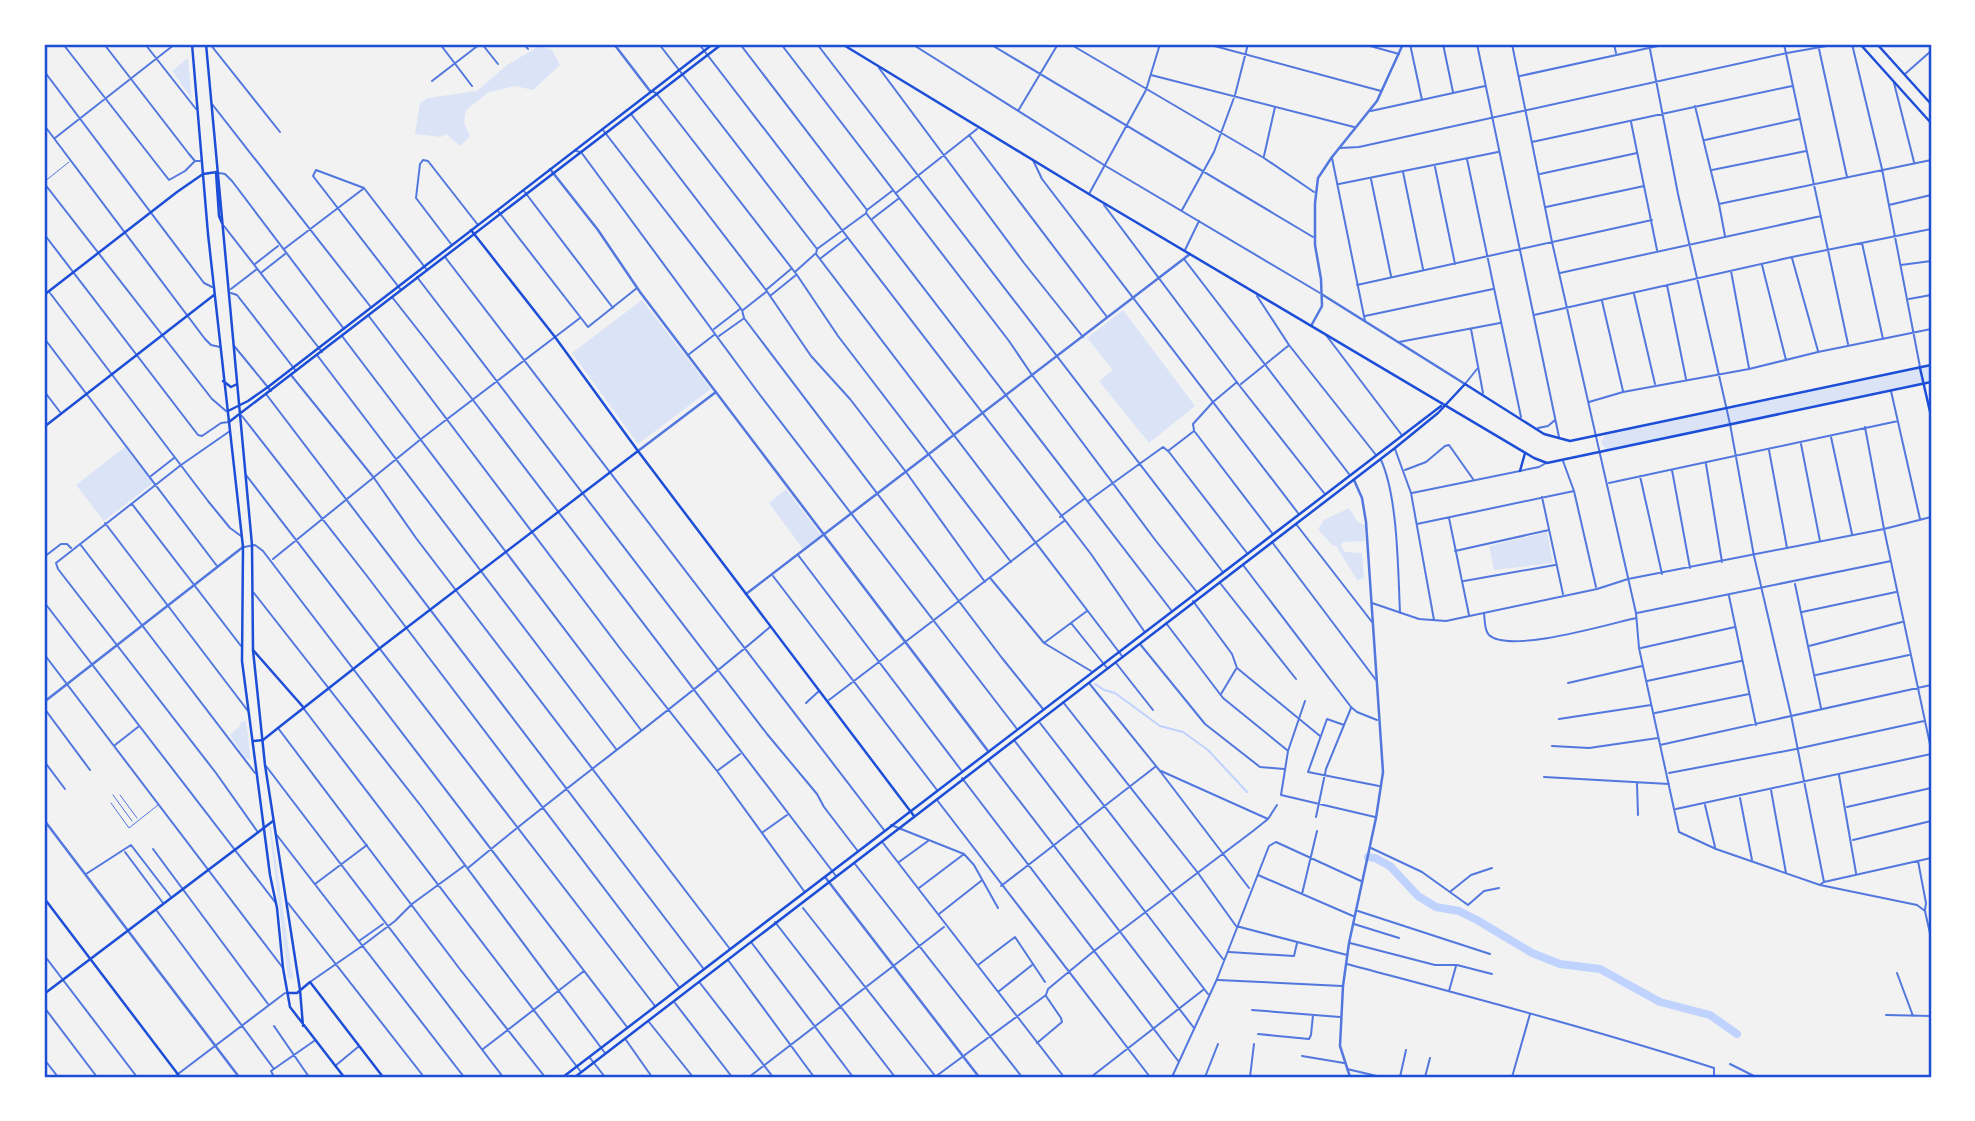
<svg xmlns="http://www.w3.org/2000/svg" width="1975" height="1121" viewBox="0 0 1975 1121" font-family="'Work Sans',sans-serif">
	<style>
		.green { fill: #dbe4f7 }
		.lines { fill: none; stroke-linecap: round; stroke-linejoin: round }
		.stream { stroke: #bfd3fe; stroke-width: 2 }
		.river { stroke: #bfd3fe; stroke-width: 8 }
		.service { stroke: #5277de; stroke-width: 1 }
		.minor { stroke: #5277de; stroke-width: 2 }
		.tertiary { stroke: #5277de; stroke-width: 2.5 }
		.secondary { stroke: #1d4ed8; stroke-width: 2.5 }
		.primary { stroke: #1d4ed8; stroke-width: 2.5 }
		.neatline { fill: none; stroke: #1d4ed8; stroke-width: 2.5 }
	</style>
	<rect width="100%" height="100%" fill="#f2f2f2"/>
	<!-- green -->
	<path class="green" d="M539 46 552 50 560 65 533 90 515 86 489 92 466 110 464 123 470 136 460 146 446 134 441 137 415 134 420 103 428 98 477 91 507 65Z
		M188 58 192 99 172 71Z
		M642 300 711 389 638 444 572 353Z
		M1123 310 1195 406 1149 443 1099 381 1113 370 1087 338Z
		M1931 365V382L1607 450 1601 443 1605 434Z
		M125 447 153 483 104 521 76 485Z
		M786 489 821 535 803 549 769 503Z
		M1349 508 1357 521 1365 525V541L1343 542 1341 546 1345 552 1362 553 1364 578 1357 580 1336 546 1332 545 1318 529 1324 520Z
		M1547 532 1553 563 1494 570 1489 546Z
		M246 721 251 760 245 758 230 735 239 727 241 722Z
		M269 826 271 827 293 979 288 978Z"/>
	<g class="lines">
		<!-- stream -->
		<path class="stream" d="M1095 684 1104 690 1115 693 1160 726 1183 732 1208 750 1247 792"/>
		<!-- river -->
		<path class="river" d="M1368 857 1375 858 1390 866 1418 896 1436 907 1459 911 1477 920 1532 953 1560 964 1600 969 1660 1002 1710 1015 1737 1034"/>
		<!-- service -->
		<path class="service" d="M44 182 69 162
			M113 795 132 821
			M120 795 137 818
			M111 803 129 828 158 805"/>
		<!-- minor -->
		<path class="minor" d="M63 44 169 180 185 171 195 161
			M104 44 189 154 195 161H200
			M145 44 196 109
			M210 44 280 132
			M440 44 472 86
			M482 44 498 64
			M524 44 528 49
			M659 44 817 249 816 254 1122 656
			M699 44 1091 554 1144 631
			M740 44 867 210 866 213 1171 610
			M781 44 1009 341 1032 375 1156 541 1196 591
			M817 44 1222 571
			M912 44 1104 165 1320 293
			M990 44 1313 237
			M1070 44 1264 158 1314 192
			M1207 44 1381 91
			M1363 44 1399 54
			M1410 44 1422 100
			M1443 44 1453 92
			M1477 44 1559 437
			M1512 44 1552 242 1636 613 1639 648 1679 832 1716 849 1820 885 1917 905 1925 911 1931 938
			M1614 44 1616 53
			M1649 44 1678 194 1730 424 1754 556 1791 715 1824 882 1821 884
			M1784 44 1848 344
			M1852 44 1882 169 1920 367
			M1819 49 1847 177
			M879 68 1024 263 1083 337
			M44 71 204 283 212 287
			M1905 74 1931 51
			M1151 75 1354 127
			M1520 76 1667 44
			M432 81 480 44
			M1894 83 1914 162
			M651 91 656 93 797 275 838 336 1011 562
			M212 104 370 306
			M1695 106 1719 204 1725 236
			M1018 111 1058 44
			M1371 111 1485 86
			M631 114 766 290 811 356 850 399 906 472 985 582
			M1631 122 1657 250
			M44 125 205 339 211 345 220 347
			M603 130 742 310 744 318 1002 658 1043 709
			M969 135 1107 317
			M55 138 175 44
			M1705 140 1799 119
			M1532 142 1792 86
			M1340 148 1359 147 1787 53 1838 44
			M576 151 581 152 760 395 1017 729
			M1264 156 1275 107
			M1332 158 1365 321
			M1467 159 1521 417
			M1033 160 1042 179 1298 513
			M1435 167 1455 264
			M1712 170 1806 151
			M1403 172 1423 269
			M219 173 225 174 232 181 344 329
			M1540 174 1637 153
			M1371 179 1391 276
			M44 183 212 399 226 411
			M1339 184 1498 152
			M524 191 613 308
			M896 193 977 129
			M1089 194 1146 90 1160 44
			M1719 204 1931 160
			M1104 205 1239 385 1324 493
			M1889 205 1931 195
			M1546 207 1644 186
			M867 210 892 191
			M1182 210 1214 152 1235 95 1248 44
			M498 211 588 327 637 288
			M872 219 898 199
			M224 226 322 352
			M44 234 198 435 202 436 221 423 229 422
			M1862 243 1883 339
			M451 244 416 198 420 164 423 160 428 161 478 225
			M284 249 363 189
			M817 249 865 214
			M1185 250 1199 221
			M445 257 884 830
			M821 258 847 238
			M1792 258 1818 351
			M1184 259 1349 474
			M255 264 278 246
			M1762 265 1786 360
			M1901 265 1931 261
			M796 271 815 254
			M1731 271 1749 368
			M262 272 285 254
			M1560 273 1821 216
			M417 277 767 734 817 794 824 807 857 850
			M1357 285 1652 220
			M1667 285 1686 379
			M231 289 257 269
			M401 290 313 176 316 170 364 188 427 270
			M766 290 791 269
			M50 293 208 501 230 528 241 536
			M231 293 237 295 296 371
			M1634 294 1655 384
			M770 296 796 275
			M1257 296 1289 345 1376 455
			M392 297 473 400 836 876
			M1909 299 1931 295
			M1602 301 1623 391
			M743 310 766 292
			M368 315 622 651 717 771 804 891
			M1534 315 1792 257 1931 229
			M1365 316 1493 289
			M714 329 740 309
			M1471 329 1483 393
			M1326 335 1401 434
			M342 336 641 730
			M719 336 743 319
			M44 338 217 566
			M1399 342 1500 323
			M235 347 271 391
			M317 355 616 749
			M688 355 714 335
			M291 375 374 478 416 538 730 949
			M1241 384 1288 346
			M1465 384 1477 369
			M44 391 60 412
			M1891 391 1920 519
			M266 394 703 968
			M1589 402 1623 392 1749 369 1818 352 1931 329
			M242 416 367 576 679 987
			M1865 427 1884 529 1931 749
			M1538 428 1548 426 1555 420
			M1194 430 1193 424 1213 402 1237 382
			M230 431 181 465 56 563 58 569 216 773 257 831
			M1195 432 1272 533
			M1831 437 1852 534
			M1801 444 1820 541
			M1395 449 1411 493 1434 620
			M1769 450 1787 548
			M1169 452 1247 553
			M1381 460C1398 497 1398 571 1400 613
			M1563 461 1574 491 1596 587
			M1706 464 1722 562
			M1405 470 1426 462 1445 446 1449 445 1473 479
			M1672 470 1690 568
			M246 475 655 1006
			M151 476 174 458
			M1640 476 1662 574
			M1609 483 1898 421
			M1412 493 1539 467 1546 463
			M1542 497 1563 594
			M1088 501 1163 447 1168 451 1194 431
			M132 504 241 646
			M1060 517 1084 499
			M1449 518 1469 615
			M105 523 248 711
			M1296 524 1372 622
			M1417 524 1574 491
			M1272 542 1376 680
			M80 544 255 773
			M244 547 255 545 263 551 627 1027
			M1455 551 1549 530
			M798 555 961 770
			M44 557 61 544H67L71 548
			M273 559 421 439 580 318
			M1243 565 1351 707 1357 712 1377 720
			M773 576 937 790
			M991 579 1044 643 1091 671
			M1464 581 1555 565
			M1220 583 1296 679
			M1795 584 1821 708
			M254 593 421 806 605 1053
			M1729 596 1756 725
			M1193 601 1232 654 1237 668 1320 736
			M44 602 275 902
			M1372 603 1419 619 1446 621 1597 589 1628 579 1884 529 1931 517
			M1802 612 1896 592
			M1484 613C1485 620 1484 630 1489 635 1509 654 1609 624 1636 618
			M1637 613 1891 561
			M1071 623 1107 668
			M1166 623 1223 698 1287 750
			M1044 643 1087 611
			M1140 644 1205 724 1260 767 1284 769
			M1809 646 1902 622
			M1641 648 1735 627
			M44 654 283 968
			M1116 663 1153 710
			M1816 675 1909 655
			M1647 681 1741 661
			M1089 683 1160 771 1249 888
			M1568 683 1642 666
			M1221 694 1236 669
			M829 700 1064 521
			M1305 701 1288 751 1281 795 1375 817
			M1063 702 1198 873 1236 926 1347 955
			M806 703 819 691
			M44 708 90 770
			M304 709 581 1072
			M1655 713 1749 694
			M1559 719 1651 705
			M1040 723 1223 959
			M1344 725 1327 719 1308 772 1379 786
			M278 728 459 968 545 1077
			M1014 740 1208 994
			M115 745 138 727
			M1660 745 1931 685
			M1552 746 1589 748 1658 738
			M988 760 1194 1028
			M44 761 65 789
			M266 766 503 1077
			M717 771 740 754
			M1161 771 1268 819
			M1669 773 1796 749 1924 721
			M1839 775 1856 873
			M1544 777 1669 784
			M962 778 1179 1062
			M1637 784 1638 815
			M1771 790 1786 873
			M1740 798 1752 860
			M937 800 1150 1077
			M1705 805 1715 847
			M1847 807 1931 788
			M1676 809 1931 754
			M1316 817 1326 769 1351 708
			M891 825 964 854 974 865 998 908
			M763 832 787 815
			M276 834 464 1077
			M1853 840 1931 821
			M883 843 1064 1077
			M1371 848 1422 872 1468 905 1484 891 1499 888
			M153 849 268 1004
			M125 852 163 903
			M1918 861 1926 903 1925 910
			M899 862 928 841
			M855 864 1022 1077
			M468 868C567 785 672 711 770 627
			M86 874 131 845 171 897
			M1258 875 1353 916
			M1824 882 1931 858
			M315 884 367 845
			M1001 886 1155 767
			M919 888 964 854
			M1451 891 1471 875 1492 868
			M1302 894 1317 831
			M288 903 424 1077
			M803 908 936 1077
			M157 911 274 1069
			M1358 911 1490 954
			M939 914 981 881
			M775 922 895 1077
			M1354 924 1399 938
			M359 941 383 924
			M751 942 853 1077
			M1350 943 1435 965H1457L1492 974
			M1229 952 1294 956 1297 943
			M44 955 137 1077
			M728 960 814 1077
			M1347 964C1470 997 1593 1029 1714 1068V1077
			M978 965 1015 937 1045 982
			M1897 973 1913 1016
			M1218 980 1342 986
			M310 982 362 946 395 921 412 904 464 866
			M700 983 773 1077
			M1449 991 1456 966
			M998 992 1032 965
			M675 1003 732 1077
			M44 1007 97 1077
			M1252 1010 1340 1017
			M1886 1015 1931 1016
			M649 1022 693 1077
			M274 1026 309 1077
			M1258 1034 1309 1039 1311 1035 1313 1015
			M626 1040 652 1077
			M1037 1043 1062 1022 1061 1018 1046 996
			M483 1049 584 971
			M1302 1056 1344 1063
			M590 1058 605 1077
			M44 1059 58 1077
			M1730 1064 1756 1077
			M335 1066 358 1047
			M1347 1069 1381 1077
			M174 1077 285 993
			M274 1077 271 1071 314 1041
			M749 1077 944 927
			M935 1077 1046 995 1048 989 1094 951 1253 831 1268 819 1277 805
			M1091 1077 1203 990
			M1172 1077 1217 979 1269 846 1276 842 1361 881
			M1205 1077 1218 1044
			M1250 1077 1254 1044
			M1400 1077 1406 1050
			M1425 1077 1430 1058
			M1512 1077 1530 1014"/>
		<!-- tertiary -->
		<path class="tertiary" d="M614 44 650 91
			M550 169 598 230 640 292 988 751
			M1323 295 1465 384
			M1311 326 1322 306 1321 279 1315 245V203L1318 178 1332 157 1377 101 1403 44
			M638 451 716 392
			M746 594 1190 254
			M44 702 243 547
			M44 820 239 1077
			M825 877 979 1077
			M1350 1077 1340 1046 1343 986 1349 943 1376 818 1383 772 1366 522 1362 498 1354 480"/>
		<!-- secondary -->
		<path class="secondary" d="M471 230 555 337 638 451 914 816
			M1920 368 1931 416
			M253 650 304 708
			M253 741 263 740 278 728 380 648 638 451
			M44 898 180 1077
			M44 994 273 821
			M1927 1077 1931 1076"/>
		<!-- primary -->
		<path class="primary" d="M192 44 208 234 243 547 242 661 270 875 277 908 283 968 290 1007 344 1077
			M206 44 252 545 253 650 265 765 300 990 303 1026
			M842 44 1102 202 1534 458 1547 463 1931 382
			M1860 44 1931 123
			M1877 44 1931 104
			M216 172 219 216 222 223
			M44 295 177 192 203 174 217 172
			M223 381 231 387 237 384
			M228 411 248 401 268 387 713 44
			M229 422 722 44
			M44 427 214 295
			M1520 471 1525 453
			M287 993H297L310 982 383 1077
			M563 1077 1441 406
			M575 1077 1395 448 1438 413 1465 384 1544 434 1570 441 1931 365"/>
	</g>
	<!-- border -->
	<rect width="1975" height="1121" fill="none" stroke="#ffffff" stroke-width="91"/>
	<rect x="46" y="46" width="1884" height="1030" class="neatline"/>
</svg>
